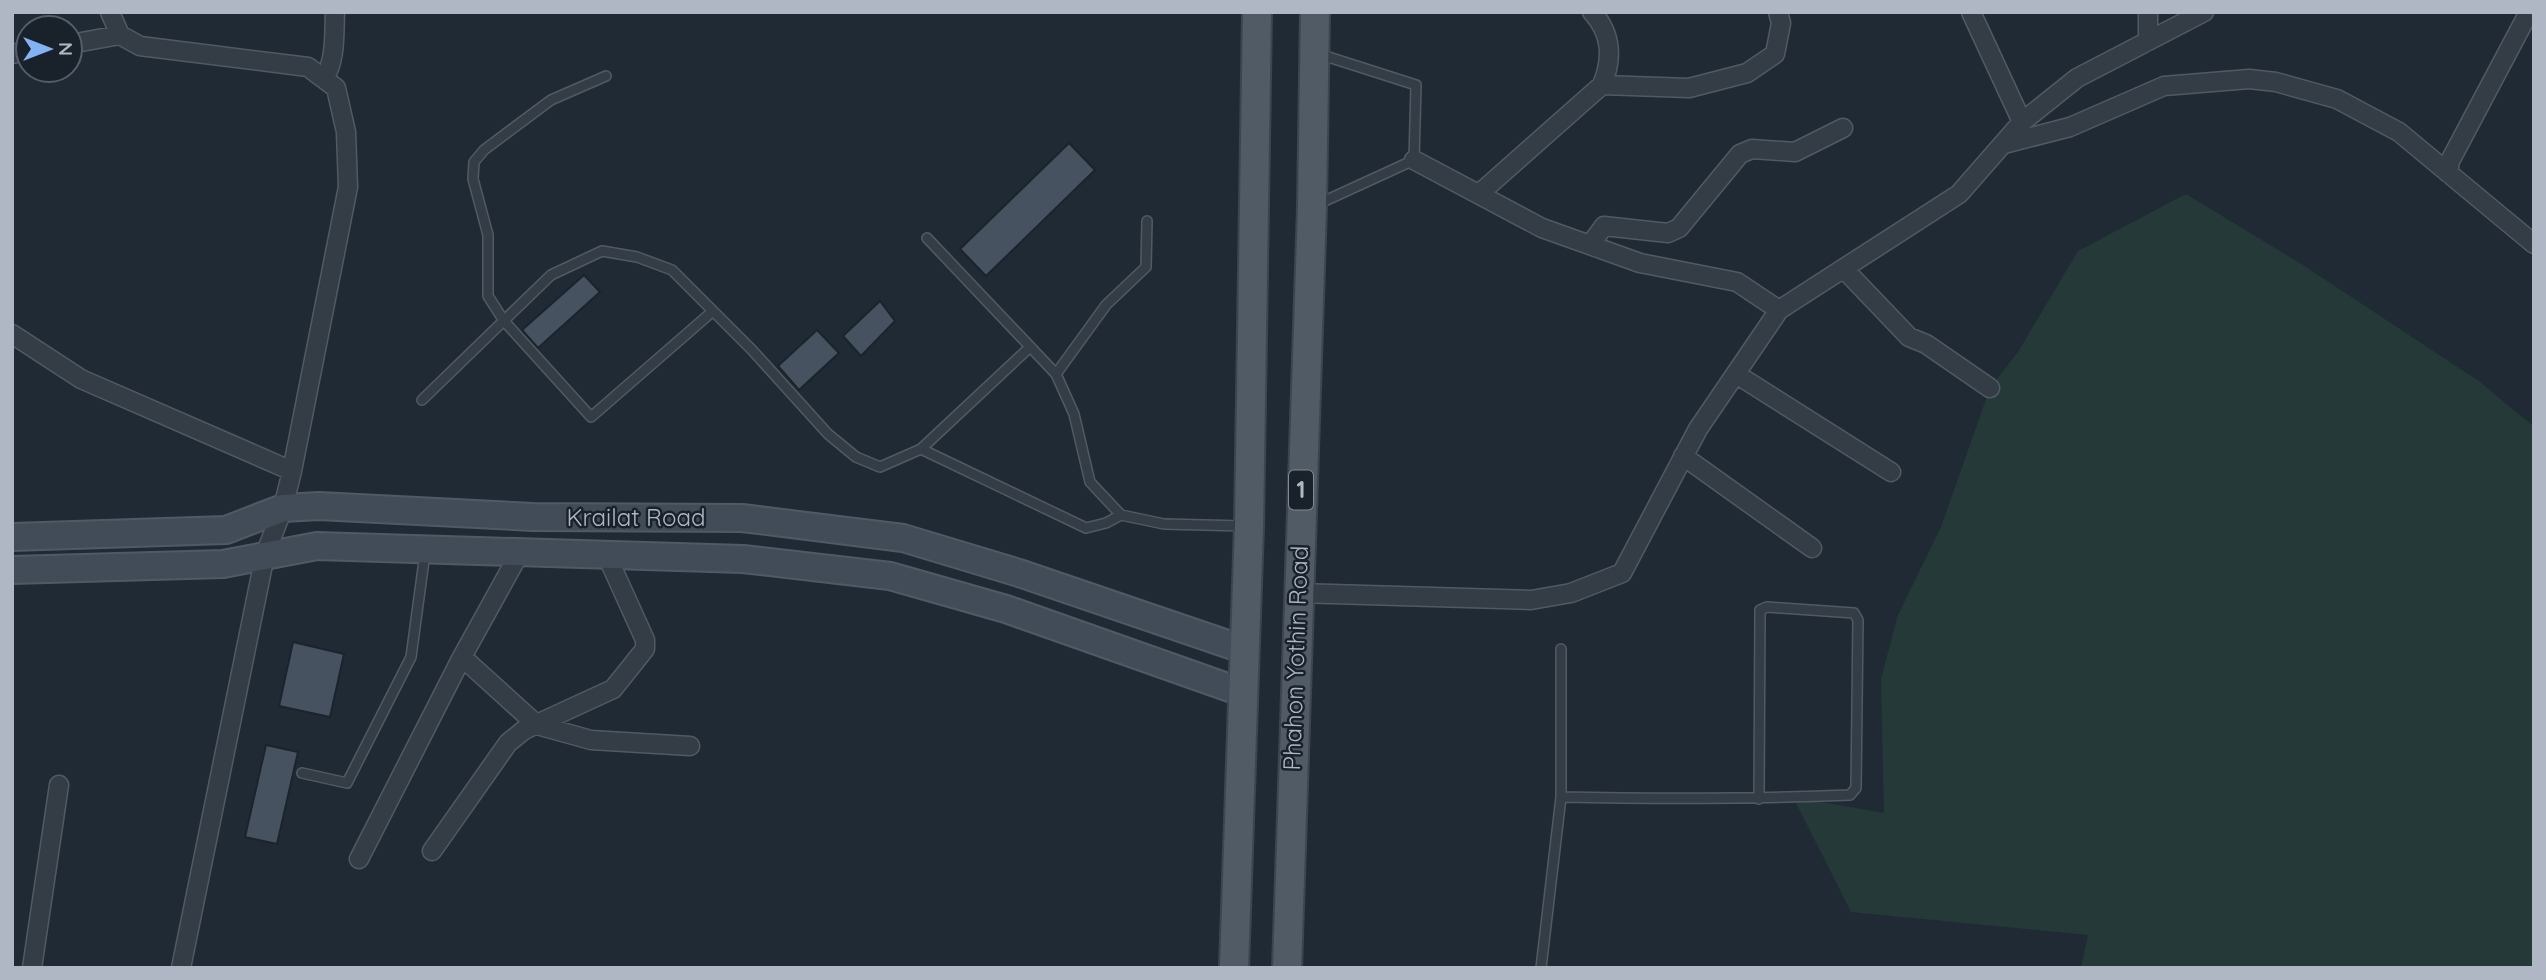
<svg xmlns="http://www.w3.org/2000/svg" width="2546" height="980" viewBox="0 0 2546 980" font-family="Quicksand,sans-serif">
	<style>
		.green { fill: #253939 }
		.building { fill: #46525f; stroke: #1b232d; stroke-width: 2 }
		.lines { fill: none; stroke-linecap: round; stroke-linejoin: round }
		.service-casing { stroke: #515a64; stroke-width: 12 }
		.minor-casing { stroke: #515a64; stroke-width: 21 }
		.secondary-casing { stroke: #515a64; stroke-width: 30 }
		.primary-casing { stroke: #3d4550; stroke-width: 32 }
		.service { stroke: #343c46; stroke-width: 9 }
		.minor { stroke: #343c46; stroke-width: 18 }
		.secondary { stroke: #424c59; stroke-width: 26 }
		.primary { stroke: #515b66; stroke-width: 28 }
		.labels { text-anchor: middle; stroke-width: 5; stroke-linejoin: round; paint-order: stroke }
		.shield { fill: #19212b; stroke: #818a95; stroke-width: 2 }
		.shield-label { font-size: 23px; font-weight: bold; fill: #aeb7c3 }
		.street-label { font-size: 24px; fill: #aeb7c3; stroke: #19212b }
	</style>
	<rect width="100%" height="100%" fill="#202a35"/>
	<!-- green -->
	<path class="green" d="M2186 194 2303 265 2480 382 2534 427V968H2081L2088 935 1851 912 1793 797 1884 813 1881 679 1898 615 1941 527 1990 388 2018 352 2078 251Z"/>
	<!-- building -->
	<path class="building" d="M1069 143 1095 170 986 276 960 249Z
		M584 275 600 292 538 348 522 330Z
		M880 301 895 321 861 356 843 336Z
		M817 330 839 353 799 390 778 366Z
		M293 642 344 654 330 717 279 706Z
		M266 745 298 752 277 844 245 837Z"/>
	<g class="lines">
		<!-- service casing -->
		<g class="service-casing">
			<path id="service" d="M606 76 551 100 484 150 474 162 473 179 488 235V296L504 321 591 417 713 311
				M1316 205 1414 160 1416 85 1319 54
				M927 238 1056 374 1074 414 1090 482 1121 515 1164 524 1244 526
				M1056 374 1106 305 1146 267 1147 221
				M422 400 551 275 602 251 637 257 672 270 752 350 828 434 856 457 880 467 921 449 1086 528 1106 523 1121 515
				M921 449 1030 347
				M302 773 347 783 411 657 425 553
				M1561 797C1658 799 1754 799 1850 795L1856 788 1858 620 1854 613 1767 607 1760 610 1759 799
				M1541 968 1561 797V649"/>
		</g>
		<!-- minor casing -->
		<g class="minor-casing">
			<path id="minor" d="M110 12 120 35
				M1971 12 2022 122
				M2148 41V12
				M70 44 120 35 140 46 308 67 336 88 346 132 348 187 292 471 283 508 265 555 181 968
				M12 54 28 51
				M324 79C336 60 334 34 335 12
				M1602 85 1689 88 1747 73 1775 54 1781 23 1778 12
				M2004 144 2070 127 2164 86 2249 79 2276 82 2337 99 2399 132 2534 244
				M1414 160 1542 228 1640 263 1737 282 1779 310
				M2448 173 2450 161 2529 12
				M1480 193 1602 85C1613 58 1612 34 1592 12
				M1590 245 1604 226 1668 233 1679 228 1740 154 1752 149 1795 152 1843 128
				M1844 269 1909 337 1926 344 1990 388
				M12 334 81 379 292 471
				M1736 374 1891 472
				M1683 456 1812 548
				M1298 593 1531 600 1571 593 1622 573 1698 429 1779 310 1959 194 2022 122 2077 78 2204 12
				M462 657 537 725 591 740 690 746
				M432 851 508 743 524 730 613 689 645 649V640L607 556
				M359 859 462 657 519 554
				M32 968 59 785"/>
		</g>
		<!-- secondary casing -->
		<g class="secondary-casing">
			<path id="secondary" d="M12 537 226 530 283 508 319 506 533 517 742 518 903 538 1019 573 1245 650
				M12 570 223 564 317 546 743 559 890 576 1006 609 1244 693"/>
		</g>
		<!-- primary casing -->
		<g class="primary-casing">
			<path id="primary" d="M1234 968 1249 526 1257 12
				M1287 968 1312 207 1315 12"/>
		</g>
		<!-- service -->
		<use href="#service" class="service"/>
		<!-- minor -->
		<use href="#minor" class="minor"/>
		<!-- secondary -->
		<use href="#secondary" class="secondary"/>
		<!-- primary -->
		<use href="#primary" class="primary"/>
	</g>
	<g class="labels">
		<!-- shield labels -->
		<rect class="shield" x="1289" y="470.5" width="24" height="39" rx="5"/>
		<g class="shield-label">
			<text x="1301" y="498">1</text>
		</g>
		<!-- street labels -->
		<g class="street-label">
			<text x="636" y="526">Krailat Road</text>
			<text transform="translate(1296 658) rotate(-88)" y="8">Phahon Yothin Road</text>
		</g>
	</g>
	<!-- border -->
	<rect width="2546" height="980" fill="none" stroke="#aeb7c3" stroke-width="28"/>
	<!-- north arrow -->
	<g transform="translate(49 49) rotate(90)"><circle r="33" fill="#19212b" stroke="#555d68" stroke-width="2"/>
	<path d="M0-5L12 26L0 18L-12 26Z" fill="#83b3f3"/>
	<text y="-10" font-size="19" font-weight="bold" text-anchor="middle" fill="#aeb7c3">N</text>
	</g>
</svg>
